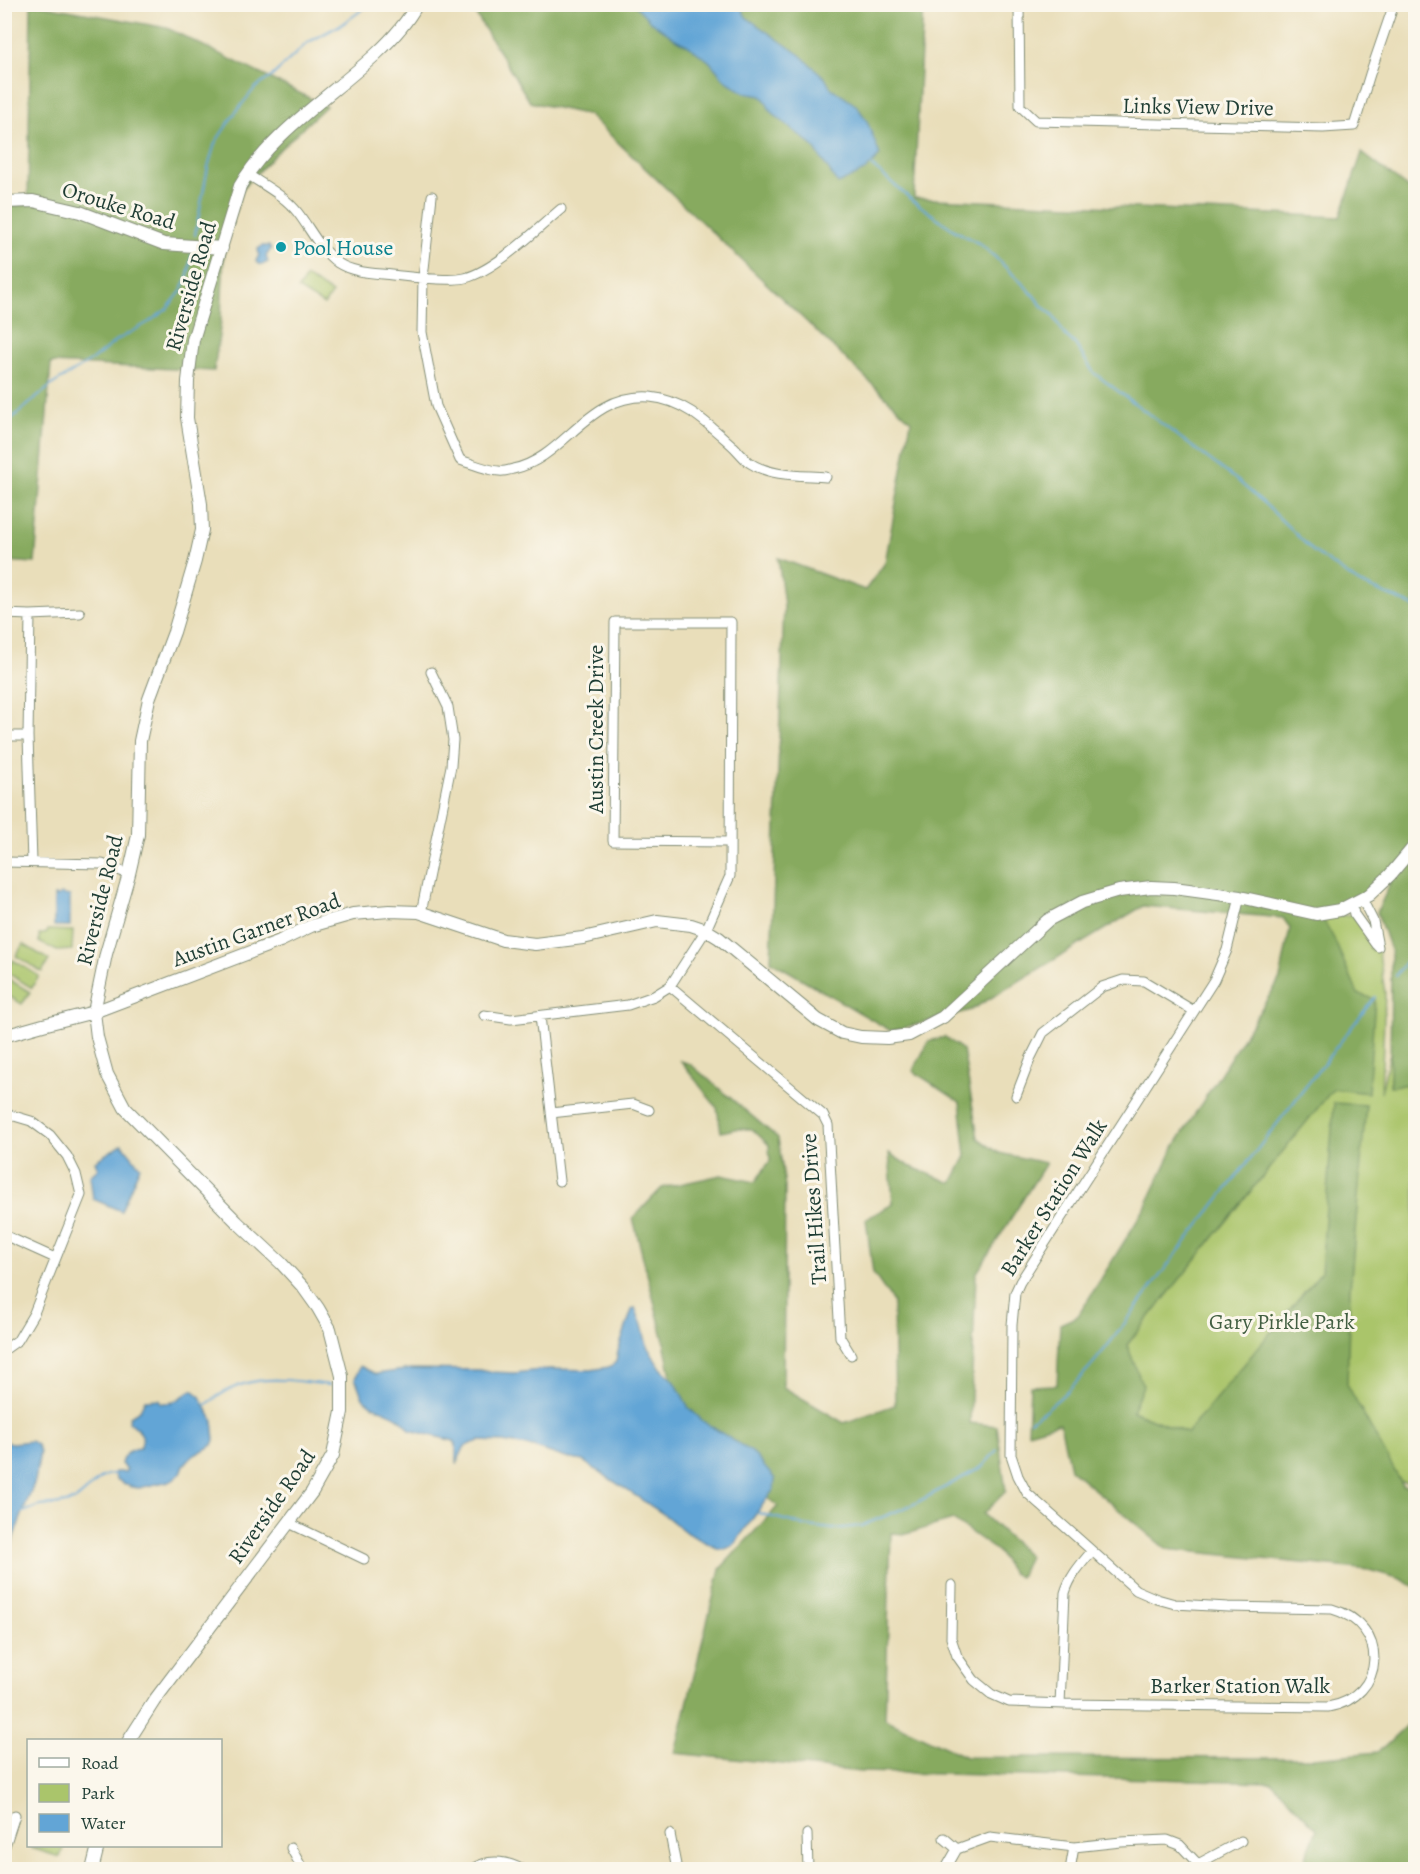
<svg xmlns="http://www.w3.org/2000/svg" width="1420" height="1874" viewBox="0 0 1420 1874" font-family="Alegreya,serif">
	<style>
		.green { fill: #aac56b; stroke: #648150; stroke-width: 1.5 }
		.forest { fill: #87aa5f; stroke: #53744a; stroke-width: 1.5 }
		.water { fill: #62a5d6; stroke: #407185; stroke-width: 1.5 }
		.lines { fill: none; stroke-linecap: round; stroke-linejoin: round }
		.stream { stroke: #62a5d6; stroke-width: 2 }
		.minor-casing { stroke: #848e77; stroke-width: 11 }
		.tertiary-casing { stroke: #848e77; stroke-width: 14 }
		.minor { stroke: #fff; stroke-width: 9 }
		.tertiary { stroke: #fff; stroke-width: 12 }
		.culture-dot { fill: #0f9aa8; stroke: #fbf7ec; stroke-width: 2 }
		.labels { text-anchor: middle; stroke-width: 6; stroke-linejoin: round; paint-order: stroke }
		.street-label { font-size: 22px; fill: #1f3d34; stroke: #fbf7ec }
		.culture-label { font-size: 22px; fill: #0d838f; stroke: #fbf7ec; text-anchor: start }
		.park-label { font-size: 22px; fill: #425f42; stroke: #fbf7ec }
	</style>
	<rect width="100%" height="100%" fill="#fbf7ec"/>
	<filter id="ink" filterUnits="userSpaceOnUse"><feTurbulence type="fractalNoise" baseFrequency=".0167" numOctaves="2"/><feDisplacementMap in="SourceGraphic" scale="12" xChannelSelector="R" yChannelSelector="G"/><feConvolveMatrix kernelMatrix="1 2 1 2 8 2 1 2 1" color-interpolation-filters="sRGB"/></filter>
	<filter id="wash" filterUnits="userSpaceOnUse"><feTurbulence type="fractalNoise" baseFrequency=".008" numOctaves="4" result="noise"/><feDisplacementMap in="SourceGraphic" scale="24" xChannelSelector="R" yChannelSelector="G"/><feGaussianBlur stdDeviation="1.35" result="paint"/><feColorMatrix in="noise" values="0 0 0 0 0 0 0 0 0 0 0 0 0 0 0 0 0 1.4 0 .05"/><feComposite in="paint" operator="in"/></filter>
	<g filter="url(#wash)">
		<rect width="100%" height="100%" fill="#e9deba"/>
		<!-- green -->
		<path class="green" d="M306 277 332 293 324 305 298 289Z
			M1354 914 1378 947 1385 993 1381 1093 1415 941V1484L1197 1443 1131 1411 1118 1361 1322 918Z
			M48 930 73 931 72 950 57 951 39 942V935L47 933Z
			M23 944 49 960 42 972 16 956Z
			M13 960 39 976 32 988 6 972Z
			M5 977 30 992 22 1004 5 994Z
			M32 1846H64L60 1857 31 1848Z"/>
		<!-- forest -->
		<path class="forest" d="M31 5H40L167 28 326 106 278 151 242 189 224 250 221 321 214 371 51 363 35 563 5 561 4 207 28 204Z
			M470 5H923L914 198 1340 217 1362 153 1415 193V1084L1390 1086 1391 953 1377 912 1391 882 1323 919 1333 937 1358 994 1375 999 1368 1093 1333 1089 1127 1345 1143 1386 1132 1411 1187 1433 1321 1272 1334 1103 1366 1105 1350 1289 1347 1384 1403 1486 1415 1488V1587L1401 1579 1369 1570 1166 1549 1070 1469 1060 1423 1028 1432 1030 1386 1057 1385 1060 1324 1078 1316 1145 1208 1174 1147 1280 979 1290 928 1283 918 1143 906 971 1010 891 1031 771 961 784 605 778 558 865 590 885 563 911 421 589 115 530 102Z
			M945 1037 963 1050 978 1138 999 1153 1046 1163 976 1274 970 1423 997 1426 1006 1491 983 1514 1029 1556 1020 1577 1012 1573 997 1551 953 1520 906 1534 891 1533 885 1719 966 1757 1314 1758 1378 1752 1415 1717V1869H1301L1317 1829 1272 1782 861 1772 675 1753 720 1569 778 1506 683 1435 663 1337 633 1218 662 1188 721 1175 755 1182 770 1161 769 1145 752 1129H735L721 1132 717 1108 681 1061 690 1064 778 1138 785 1187 783 1387 844 1423 895 1405 893 1302 873 1273 866 1219 893 1204 889 1153 909 1166 952 1183 966 1156 960 1102 913 1071 929 1041Z"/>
		<!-- water -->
		<path class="water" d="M635 5H740L746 17 800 55 825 78 830 87 857 106 867 121 880 155 866 170 838 184 813 146 771 112 765 100 761 96 745 93 725 80 709 61 687 45 677 40 650 21Z
			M262 246H269L271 249 266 256 268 262 262 265 257 263 256 261 259 255 258 249Z
			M60 894 70 896V926H54V896H59Z
			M122 1144 140 1166 121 1211 93 1199 90 1176 98 1169 95 1161Z
			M635 1308 642 1325 647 1346 653 1356 658 1365 675 1382 689 1408 704 1422 752 1452 775 1479 774 1489 733 1546 725 1549 717 1548 687 1533 662 1513 583 1461 566 1458 533 1447 503 1442 479 1441 465 1446 456 1464V1445L454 1441 410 1430C396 1409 380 1414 365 1400 359 1394 360 1386 355 1379L360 1366 376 1374 412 1369 479 1370 490 1372 515 1373 549 1369 591 1370 609 1367 616 1362 618 1351 632 1310Z
			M190 1391H194L199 1395 213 1420 215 1440 213 1445 191 1457 184 1465 181 1473 173 1480 139 1488 131 1487 116 1479 114 1474 115 1472H125L127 1469 121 1464C123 1454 131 1449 140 1448 147 1434 138 1430 129 1422L130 1416 140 1410 145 1400 159 1399 161 1403C174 1404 181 1398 190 1391Z
			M31 1441 37 1445 40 1452 35 1481 14 1536 8 1560 4 1559 5 1442 12 1443Z"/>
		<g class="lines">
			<!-- stream -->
			<path class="stream" d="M871 165 912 200 954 230 980 244 994 256 1029 290 1043 307 1052 314 1065 335 1075 344 1094 373 1238 481 1267 506 1313 551 1359 583 1416 607
				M195 235 208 167 215 143 235 113 255 88 271 77 307 43 344 23 370 4
				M4 425 53 384 92 360 117 340 149 322 167 309 182 290 188 275 192 254
				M1396 975 1416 947
				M206 1405C247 1371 281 1379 330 1385
				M1030 1421C1088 1383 1126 1319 1168 1265 1237 1175 1306 1086 1375 997
				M23 1512C29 1510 35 1507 41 1506 53 1505 64 1505 75 1500 87 1494 100 1472 114 1474
				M758 1513 807 1526 833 1529 861 1526 914 1504 982 1467 997 1450"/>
		</g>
	</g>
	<g filter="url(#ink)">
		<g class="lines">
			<!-- minor casing -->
			<g class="minor-casing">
				<path id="minor" d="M1019 4 1020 106 1036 121 1323 128 1354 126 1370 74 1394 4
					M247 174C265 186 285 196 298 213 311 230 320 250 338 263 353 273 375 273 392 275 410 277 448 282 465 278 496 270 536 230 561 209
					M432 196 423 278 422 332 436 406 460 460C470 463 489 471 499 471 503 472 509 470 513 469 566 458 586 393 650 397 685 400 709 425 734 447 739 452 744 459 750 463 772 477 802 475 826 477
					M4 614 30 615 80 613
					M30 615 28 736 32 862
					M4 736H28
					M4 862 102 864 129 874
					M1362 899 1373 921 1378 947
					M1352 904 1354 914 1376 945
					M421 913 451 766 453 740 448 707 431 672
					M670 986 823 1115 828 1125 840 1337 851 1355
					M484 1015 511 1019 628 1005 654 996 670 986 706 930 730 876 731 622H615L613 841 730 842
					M540 1016 559 1181
					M1016 1096 1031 1057 1043 1033 1102 987 1123 980 1144 981 1194 1011
					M4 1113 31 1121 50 1135 67 1156 76 1174 81 1195 34 1313 18 1340 4 1350
					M551 1113 633 1104 649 1110
					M4 1235 55 1258
					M289 1523 364 1559
					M952 1585 951 1638 957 1656 974 1680 991 1694 1009 1702 1064 1704 1328 1707C1387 1697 1390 1625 1332 1609L1228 1607 1175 1604 1157 1599 1136 1590 1027 1493 1018 1476 1011 1455 1012 1325 1015 1293 1020 1282 1214 980 1227 950 1240 897
					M1060 1704 1065 1593C1070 1576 1081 1564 1092 1551
					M670 1834 677 1870
					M807 1834 808 1870
					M944 1838 957 1849
					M291 1848 303 1870
					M4 1849 15 1815
					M1198 1864 1241 1841
					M470 1870C487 1859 505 1860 523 1870
					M945 1870 957 1849 990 1837 1074 1847 1121 1842 1167 1840 1180 1845 1198 1864 1200 1870
					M1070 1870 1074 1847"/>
			</g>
			<!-- tertiary casing -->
			<g class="tertiary-casing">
				<path id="tertiary" d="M4 202 33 201 80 212 164 244 222 248
					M4 1036 43 1025 94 1012 280 941 311 926 353 914 389 911 419 912 503 940 535 944 583 938 657 921 691 925 706 930 719 938 818 1020 842 1033 861 1037 887 1038 909 1035 943 1017 1048 920 1082 902 1119 891 1151 887 1174 888 1240 897 1316 914 1340 910 1369 895 1390 875 1416 844
					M129 1740 154 1701 312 1492 333 1455 342 1412V1376L330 1329 318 1308 303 1287 281 1263 237 1222 125 1108 107 1074 97 1037 94 1012 106 954 129 874 138 835 140 741 149 699 174 632 195 561 202 530 201 504 187 418 188 381 193 340 240 186C270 134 332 95 376 54 391 40 407 23 417 4
					M92 1870 98 1846"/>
			</g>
			<!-- minor -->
			<use href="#minor" class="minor"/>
			<!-- tertiary -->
			<use href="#tertiary" class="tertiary"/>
		</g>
	</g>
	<!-- markers -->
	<circle class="culture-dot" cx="281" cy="247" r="6"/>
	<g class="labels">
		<!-- street labels -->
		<g class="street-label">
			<text transform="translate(1198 106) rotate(1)" y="8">Links View Drive</text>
			<text transform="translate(119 205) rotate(17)" y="8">Orouke Road</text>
			<text transform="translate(190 286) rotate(-74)" y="8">Riverside Road</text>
			<text transform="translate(595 729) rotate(-90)" y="8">Austin Creek Drive</text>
			<text transform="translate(99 900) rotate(-76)" y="8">Riverside Road</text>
			<text transform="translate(256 929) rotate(-20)" y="8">Austin Garner Road</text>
			<text transform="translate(1053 1197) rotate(-58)" y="8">Barker Station Walk</text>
			<text transform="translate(813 1209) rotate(-94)" y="8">Trail Hikes Drive</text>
			<text transform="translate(271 1506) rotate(-55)" y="8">Riverside Road</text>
			<text x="1240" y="1693">Barker Station Walk</text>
		</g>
		<!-- culture labels -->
		<g class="culture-label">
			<text x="293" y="255">Pool House</text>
		</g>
		<!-- park labels -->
		<g class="park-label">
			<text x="1282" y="1329">Gary Pirkle Park</text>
		</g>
	</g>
	<!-- margin -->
	<rect width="1420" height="1874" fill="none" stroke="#fbf7ec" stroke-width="24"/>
	<!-- legend -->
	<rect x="27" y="1739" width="195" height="108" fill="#fbf7ec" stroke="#a3ada2" stroke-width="1.5"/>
	<rect x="39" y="1758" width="30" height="9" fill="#ffffff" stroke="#a3ada2" stroke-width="1.5"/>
	<text x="81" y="1769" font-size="18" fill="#1f3d34">Road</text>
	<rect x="39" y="1784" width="30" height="18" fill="#aac56b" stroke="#a3ada2" stroke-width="1.5"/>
	<text x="81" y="1799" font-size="18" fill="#1f3d34">Park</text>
	<rect x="39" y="1814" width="30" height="18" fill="#62a5d6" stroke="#a3ada2" stroke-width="1.5"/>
	<text x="81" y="1829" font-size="18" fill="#1f3d34">Water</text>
</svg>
